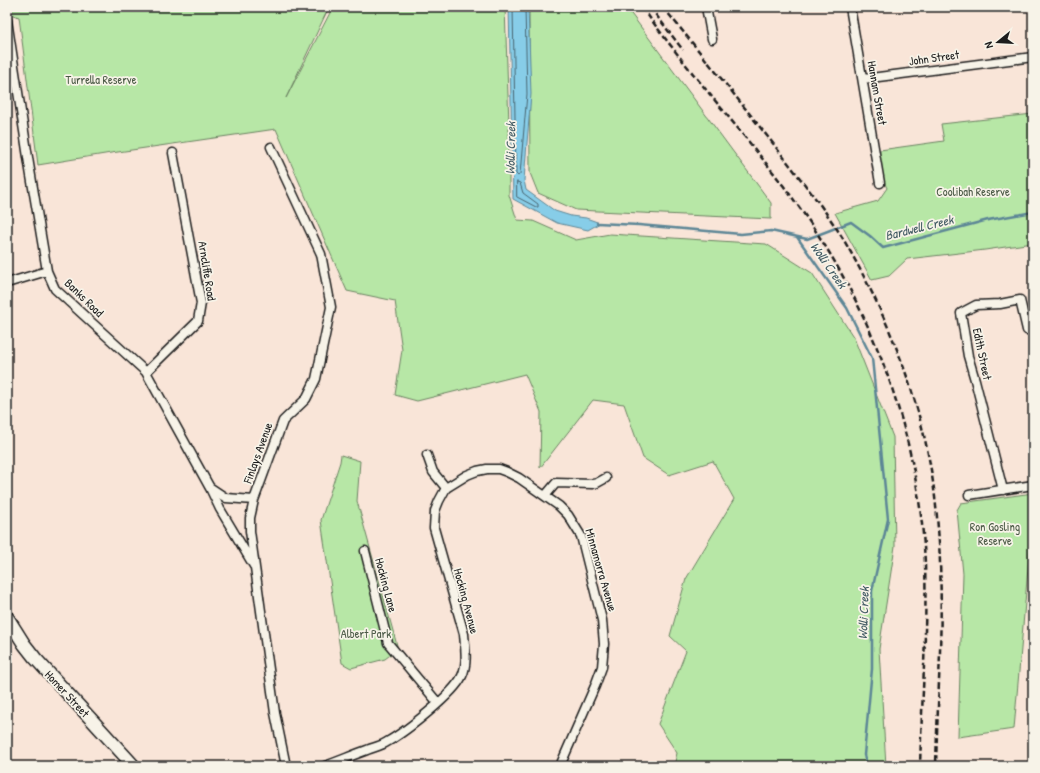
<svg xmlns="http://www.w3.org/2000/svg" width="1040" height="773" viewBox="0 0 1040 773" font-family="'Patrick Hand',sans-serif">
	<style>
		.green { fill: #b7e7a6; stroke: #6a8261 }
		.water { fill: #87cde8; stroke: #5c8696 }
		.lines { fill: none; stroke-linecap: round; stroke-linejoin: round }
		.shore { stroke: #47636e; stroke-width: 1 }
		.stream { stroke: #5c8696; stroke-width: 2.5 }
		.minor-casing { stroke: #1c1c1c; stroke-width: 11 }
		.secondary-casing { stroke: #1c1c1c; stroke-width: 15 }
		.minor { stroke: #f7f3e8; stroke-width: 8 }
		.secondary { stroke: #f7f3e8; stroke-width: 12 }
		.rail { stroke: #1c1c1c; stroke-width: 2.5; stroke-dasharray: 6 3; stroke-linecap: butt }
		.labels { text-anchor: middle; stroke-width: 3.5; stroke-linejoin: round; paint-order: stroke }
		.street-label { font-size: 12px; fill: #1c1c1c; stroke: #f7f3e8 }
		.park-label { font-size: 12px; fill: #4a5945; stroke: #f7f3e8 }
		.water-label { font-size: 13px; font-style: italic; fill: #415a63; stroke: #f7f3e8 }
	</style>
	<rect width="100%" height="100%" fill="#f9e5d8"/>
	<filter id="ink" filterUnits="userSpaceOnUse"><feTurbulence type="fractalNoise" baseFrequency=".025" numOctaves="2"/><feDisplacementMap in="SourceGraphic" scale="8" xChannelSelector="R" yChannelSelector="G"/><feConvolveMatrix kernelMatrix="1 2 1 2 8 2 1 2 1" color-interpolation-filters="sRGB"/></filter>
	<g filter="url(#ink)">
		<!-- green -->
		<path class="green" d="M7 7H329L286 98 333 7H505L509 125V195L517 220 533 221 576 240 610 234 766 244 812 273 854 338 893 437 895 546 879 649 886 766H674L677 753 658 724 686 651 670 636 686 579 734 499 713 461 669 475 643 458 624 404 593 400 540 468 541 412 525 374 417 401 395 395 402 350 395 301 347 291 276 129 111 153 38 165 19 17 7 13Z
			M529 7H626L771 203V219L576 210 538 193 530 173Z
			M1033 114V243L985 250 907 259 889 276 872 280 835 213 878 201 887 188C881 176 877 164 880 150L944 141 941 124Z
			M341 455 360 461 357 501 398 649 385 659 351 668 342 663 321 520 340 462Z
			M1033 493V519L1030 545 1014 729 958 737 963 574 957 510 961 503Z"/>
		<!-- water -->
		<path class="water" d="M509 7H528L531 94 524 180 526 190 555 211 571 216 586 218 600 223 588 230 557 223 513 199Z"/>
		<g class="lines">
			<!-- shore -->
			<path class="shore" d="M513 7 516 174 518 176 520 174 527 94 525 7
				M517 182 520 183 523 193 538 204V207H536L517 197Z"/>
			<!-- stream -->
			<path class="stream" d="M597 223 639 225 741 234 771 231 807 239 851 222 870 236 883 248 988 220 1033 212
				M797 237 847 308 872 358 888 519 872 591V669L864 755 867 766"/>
			<!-- minor casing -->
			<g class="minor-casing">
				<path id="minor" d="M706 7 712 39
					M850 7 880 183
					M7 20 29 164 47 271 55 289 146 372 210 488 220 509 254 566
					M863 79 1033 57
					M271 147 321 254 331 307 316 379 306 399 283 421 254 500 250 518V531L275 713 286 766
					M7 283 47 271
					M146 372 198 321 201 303 173 153
					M427 455 433 472 446 488
					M211 488 226 498 254 500
					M1003 490 975 380 968 356 961 313 976 305 1000 304 1020 300 1027 330
					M969 495 1033 485
					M545 496 556 483 593 484 597 483 606 478
					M365 551 388 643 438 703
					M325 766C339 761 353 755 367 750 374 747 381 746 387 742 405 732 454 694 462 676 468 663 465 647 464 634L434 528 435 511 439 501 446 488 467 475 477 471 487 469H499L507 472 519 478 559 506 568 515 581 536 602 620 604 644 602 667 595 686 560 766"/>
			</g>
			<!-- secondary casing -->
			<g class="secondary-casing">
				<path id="secondary" d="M7 617 24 644 35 658 134 766"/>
			</g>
			<!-- minor -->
			<use href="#minor" class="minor"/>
			<!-- secondary -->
			<use href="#secondary" class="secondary"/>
			<!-- rail -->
			<path class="rail" d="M642 7C696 83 761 150 813 227 879 326 920 445 925 564 927 631 922 699 920 766
				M650 7 683 50
				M663 7C703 56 743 105 782 155 802 181 824 208 842 237 892 322 929 418 937 517 945 600 938 683 936 766"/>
		</g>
	</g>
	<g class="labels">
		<!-- street labels -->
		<g class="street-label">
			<text transform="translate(934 58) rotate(-8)" y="4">John Street</text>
			<text transform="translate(877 93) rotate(80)" y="4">Hannam Street</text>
			<text transform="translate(207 271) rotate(81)" y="4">Arncliffe Road</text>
			<text transform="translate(84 298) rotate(44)" y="4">Banks Road</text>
			<text transform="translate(982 354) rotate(78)" y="4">Edith Street</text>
			<text transform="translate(258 453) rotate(-70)" y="4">Finlays Avenue</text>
			<text transform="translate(601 570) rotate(74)" y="4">Minnamorra Avenue</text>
			<text transform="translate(386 585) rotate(75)" y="4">Hocking Lane</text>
			<text transform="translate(466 601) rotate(75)" y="4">Hocking Avenue</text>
			<text transform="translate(67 694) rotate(47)" y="4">Homer Street</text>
		</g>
		<!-- park labels -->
		<g class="park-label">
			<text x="101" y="84">Turrella Reserve</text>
			<text x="973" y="196">Coolibah Reserve</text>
			<text x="995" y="531">Ron Gosling<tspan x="995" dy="14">Reserve</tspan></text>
			<text x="366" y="638">Albert Park</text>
		</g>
		<!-- water labels -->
		<g class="water-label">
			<text transform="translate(510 148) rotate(-89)" y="5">Wolli Creek</text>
			<text transform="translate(919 227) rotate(-14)" y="5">Bardwell Creek</text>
			<text transform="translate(829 265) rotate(55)" y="5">Wolli Creek</text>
			<text transform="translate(863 613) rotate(-88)" y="5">Wolli Creek</text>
		</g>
	</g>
	<!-- margin -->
	<rect width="1040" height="773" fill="none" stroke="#f7f3e8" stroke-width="24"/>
	<rect x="12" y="12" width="1016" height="749" fill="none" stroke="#1c1c1c" stroke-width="1.5" filter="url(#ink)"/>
	<!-- north arrow -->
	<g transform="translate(998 42) rotate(252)" stroke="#f7f3e8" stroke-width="3" paint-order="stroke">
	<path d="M0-3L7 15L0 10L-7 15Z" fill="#1c1c1c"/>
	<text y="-6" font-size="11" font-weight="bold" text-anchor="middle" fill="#1c1c1c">N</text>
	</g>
</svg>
